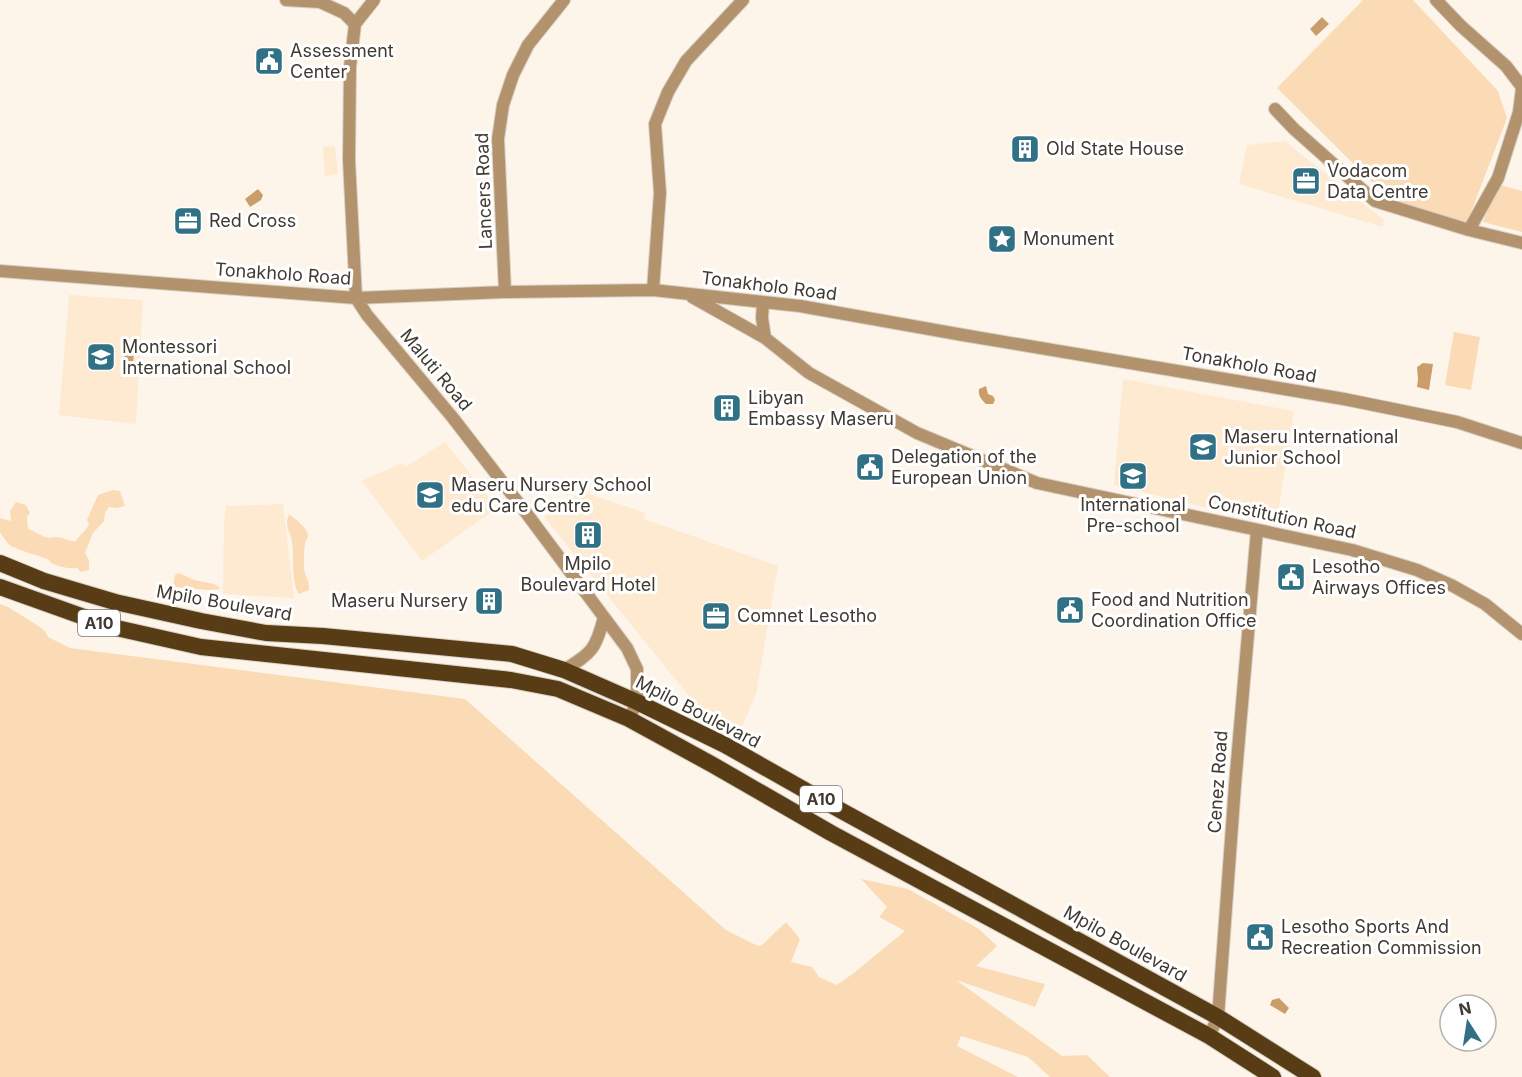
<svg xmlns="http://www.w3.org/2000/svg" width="1522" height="1077" viewBox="0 0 1522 1077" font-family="Inter,sans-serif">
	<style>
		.built { fill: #fee9d1 }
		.green { fill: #fbdbb5 }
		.water { fill: #c99e6a }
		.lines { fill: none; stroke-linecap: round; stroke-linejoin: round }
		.minor-casing { stroke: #d8d0c5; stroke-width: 14 }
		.trunk-casing { stroke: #d8d0c5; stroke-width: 18 }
		.minor { stroke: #b3936d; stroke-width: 12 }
		.trunk { stroke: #583c15; stroke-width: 16 }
		.labels { text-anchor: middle; stroke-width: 6; stroke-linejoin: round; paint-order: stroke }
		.shield { fill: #fff; stroke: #797570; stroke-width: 1.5 }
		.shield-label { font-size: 16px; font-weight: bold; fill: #403a33 }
		.poi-label { font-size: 18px; fill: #403a33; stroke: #fff; text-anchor: start }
		.street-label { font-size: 18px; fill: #403a33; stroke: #fff }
	</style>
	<rect width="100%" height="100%" fill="#fef5ea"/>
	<!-- built -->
	<path class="built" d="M1285 141 1384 220 1383 227 1239 184 1247 145Z
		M335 146 338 174 325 176 323 147Z
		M69 295 143 300 136 424 59 415Z
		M1123 379 1294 411 1276 525 1114 485Z
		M445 442 497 508 422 561 362 481 402 463 405 467Z
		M580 493H586L646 513 644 519 778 566 756 694 740 732 697 706 544 517Z
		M283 504 294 598 223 594 224 523 226 506Z"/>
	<!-- green -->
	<path class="green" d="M1363 0H1413L1498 91 1507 118 1465 228 1388 198 1277 88Z
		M1501 185 1522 191V232L1483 222 1490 201Z
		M1454 332 1480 337 1471 390 1445 385Z
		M113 490 120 491 125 506 117 508 109 507 105 513 104 521 93 533 85 553 89 560V570L81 572 77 568C69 569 60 567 53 564 46 560 53 561 45 558 35 555 23 551 13 547 6 544 5 538 0 533V518L11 521 10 511 16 502 26 505 30 513 27 517 28 529C35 531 40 536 46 537 54 539 49 537 57 537 63 537 68 542 76 541 79 536 85 531 89 525L87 520 98 495Z
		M289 514C295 519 307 527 308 535 308 541 306 538 305 544 304 546 304 565 304 568 305 576 310 581 309 590L299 594C291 583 294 555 292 542 291 535 287 530 287 523 287 518 288 518 289 514Z
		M179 573 194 580 214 584 219 587 220 589 209 590 173 587 175 575Z
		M0 604 8 607 37 625 45 631 48 637 70 648 465 699 726 930 758 946 762 945 786 922 800 939 791 962 812 967 819 977 837 985 855 972 905 931 879 917 887 907 861 879 908 889 979 929 997 946 976 966 1045 984 1035 1007 956 980 1062 1056 1087 1055 1110 1077H1050L1028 1057 961 1036 957 1046 1018 1077H0Z"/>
	<!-- water -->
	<path class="water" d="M1322 17 1329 24 1316 36 1310 29Z
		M258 189 263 195 261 200 250 207 245 199Z
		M125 347 134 348 133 366 124 365Z
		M1423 363 1433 364 1429 390 1417 387 1418 379 1417 367Z
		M986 386 988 394 993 396 995 400 993 404H986C981 399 978 396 979 389Z
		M1279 998 1289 1008 1285 1014 1270 1005 1272 1000Z"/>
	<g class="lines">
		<!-- minor casing -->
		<g class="minor-casing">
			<path id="minor" d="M286 0 320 2 344 13 355 24
				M374 0 355 24 350 67 349 160 356 298 367 315 453 418 527 514 627 648 637 669V702L629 719
				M1436 0 1461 26 1506 66 1522 87
				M1275 109 1294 129 1375 201 1469 230 1522 243
				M1469 230 1498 178 1519 112 1522 88
				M0 271 356 298 505 292 653 290 763 302 800 306 963 335 1344 399 1457 422 1522 443
				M653 290 660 193 655 124 668 92 686 61 743 0
				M505 292 498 139 503 105 513 75 528 45 564 0
				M692 297 765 338 809 373 917 433 1037 483 1352 550 1417 570 1453 586 1485 604 1522 634
				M763 302 762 318 765 338
				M564 670C592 653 596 649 604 617
				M1209 1036 1218 1017 1235 785 1257 530"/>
		</g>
		<!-- trunk casing -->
		<g class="trunk-casing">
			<path id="trunk" d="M0 563 44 581 115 602 201 621 266 633 323 636 512 654 564 670 637 702 725 745 840 810 1218 1017 1313 1077
				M0 587 112 627 201 647 511 680 558 689 629 719 713 765 831 833 1209 1036 1273 1077"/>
		</g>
		<!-- minor -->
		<use href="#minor" class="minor"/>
		<!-- trunk -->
		<use href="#trunk" class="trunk"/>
	</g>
	<!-- icons -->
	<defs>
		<g id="civic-square" transform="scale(1.5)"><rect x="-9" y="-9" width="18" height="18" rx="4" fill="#307185" stroke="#fff"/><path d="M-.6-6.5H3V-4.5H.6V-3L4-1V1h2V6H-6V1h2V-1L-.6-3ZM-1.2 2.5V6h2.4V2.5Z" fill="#fff"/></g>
		<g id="building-square" transform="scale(1.5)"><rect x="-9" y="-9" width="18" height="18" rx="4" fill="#307185" stroke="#fff"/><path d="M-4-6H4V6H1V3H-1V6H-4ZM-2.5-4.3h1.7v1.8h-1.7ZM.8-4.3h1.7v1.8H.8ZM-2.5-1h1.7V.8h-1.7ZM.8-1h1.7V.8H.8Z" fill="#fff"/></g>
		<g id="office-square" transform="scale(1.5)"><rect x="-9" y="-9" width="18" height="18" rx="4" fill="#307185" stroke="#fff"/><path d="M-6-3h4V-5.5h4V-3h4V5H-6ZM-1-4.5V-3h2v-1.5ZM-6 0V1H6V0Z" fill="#fff"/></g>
		<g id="sight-square" transform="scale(1.5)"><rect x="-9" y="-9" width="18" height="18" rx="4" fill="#307185" stroke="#fff"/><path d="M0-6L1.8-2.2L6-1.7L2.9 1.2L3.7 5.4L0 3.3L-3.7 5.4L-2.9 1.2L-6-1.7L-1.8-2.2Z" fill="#fff"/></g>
		<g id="school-square" transform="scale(1.5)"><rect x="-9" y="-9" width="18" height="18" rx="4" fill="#307185" stroke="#fff"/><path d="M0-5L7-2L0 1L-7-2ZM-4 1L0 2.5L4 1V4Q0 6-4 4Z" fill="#fff"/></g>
	</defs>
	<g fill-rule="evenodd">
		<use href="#civic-square" x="269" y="61"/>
		<use href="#building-square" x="1025" y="149"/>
		<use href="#office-square" x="1306" y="181"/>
		<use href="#office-square" x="188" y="221"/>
		<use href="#sight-square" x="1002" y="239"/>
		<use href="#school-square" x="101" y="357"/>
		<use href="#building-square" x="727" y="408"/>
		<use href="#school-square" x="1203" y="447"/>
		<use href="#civic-square" x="870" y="467"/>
		<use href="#school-square" x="1133" y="476"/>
		<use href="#school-square" x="430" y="495"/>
		<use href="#building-square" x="588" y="535"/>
		<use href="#civic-square" x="1291" y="577"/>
		<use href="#building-square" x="489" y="601"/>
		<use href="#civic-square" x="1070" y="610"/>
		<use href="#office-square" x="716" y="616"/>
		<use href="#civic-square" x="1260" y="937"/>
	</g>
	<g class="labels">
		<!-- shield labels -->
		<g class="shield">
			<rect x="78" y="610" width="42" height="26" rx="4.5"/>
			<rect x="800" y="786" width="42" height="26" rx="4.5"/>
		</g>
		<g class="shield-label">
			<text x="99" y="629">A10</text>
			<text x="821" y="805">A10</text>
		</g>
		<!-- poi labels -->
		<g class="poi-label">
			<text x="290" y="57">Assessment<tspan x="290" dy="21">Center</tspan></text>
			<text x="1046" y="155">Old State House</text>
			<text x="1327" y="177">Vodacom<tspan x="1327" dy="21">Data Centre</tspan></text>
			<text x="209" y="227">Red Cross</text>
			<text x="1023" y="245">Monument</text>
			<text x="122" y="353">Montessori<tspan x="122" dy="21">International School</tspan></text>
			<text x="748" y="404">Libyan<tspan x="748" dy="21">Embassy Maseru</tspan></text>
			<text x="1224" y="443">Maseru International<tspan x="1224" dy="21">Junior School</tspan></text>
			<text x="891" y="463">Delegation of the<tspan x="891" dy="21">European Union</tspan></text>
			<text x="451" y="491">Maseru Nursery School<tspan x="451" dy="21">edu Care Centre</tspan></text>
			<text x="1133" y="511" text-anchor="middle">International<tspan x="1133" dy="21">Pre-school</tspan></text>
			<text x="588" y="570" text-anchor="middle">Mpilo<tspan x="588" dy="21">Boulevard Hotel</tspan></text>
			<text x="1312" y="573">Lesotho<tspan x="1312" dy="21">Airways Offices</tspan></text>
			<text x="1091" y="606">Food and Nutrition<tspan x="1091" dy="21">Coordination Office</tspan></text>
			<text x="468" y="607" text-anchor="end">Maseru Nursery</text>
			<text x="737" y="622">Comnet Lesotho</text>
			<text x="1281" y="933">Lesotho Sports And<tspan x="1281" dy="21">Recreation Commission</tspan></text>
		</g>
		<!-- street labels -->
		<g class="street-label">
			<text transform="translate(484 191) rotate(-92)" y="6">Lancers Road</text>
			<text transform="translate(283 274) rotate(4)" y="6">Tonakholo Road</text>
			<text transform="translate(769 286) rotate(7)" y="6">Tonakholo Road</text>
			<text transform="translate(1249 365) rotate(10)" y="6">Tonakholo Road</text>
			<text transform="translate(436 370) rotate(50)" y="6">Maluti Road</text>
			<text transform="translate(1282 517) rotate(12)" y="6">Constitution Road</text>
			<text transform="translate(224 603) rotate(10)" y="6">Mpilo Boulevard</text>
			<text transform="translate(698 712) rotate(27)" y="6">Mpilo Boulevard</text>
			<text transform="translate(1218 782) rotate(-86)" y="6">Cenez Road</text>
			<text transform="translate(1125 944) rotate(29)" y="6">Mpilo Boulevard</text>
		</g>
	</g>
	<!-- north arrow -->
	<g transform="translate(1468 1023) rotate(348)"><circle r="28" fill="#ffffff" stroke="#b3b0ad" stroke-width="1.5"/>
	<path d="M0-4.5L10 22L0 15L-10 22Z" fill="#307185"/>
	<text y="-9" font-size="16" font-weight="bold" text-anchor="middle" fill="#403a33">N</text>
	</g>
</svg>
